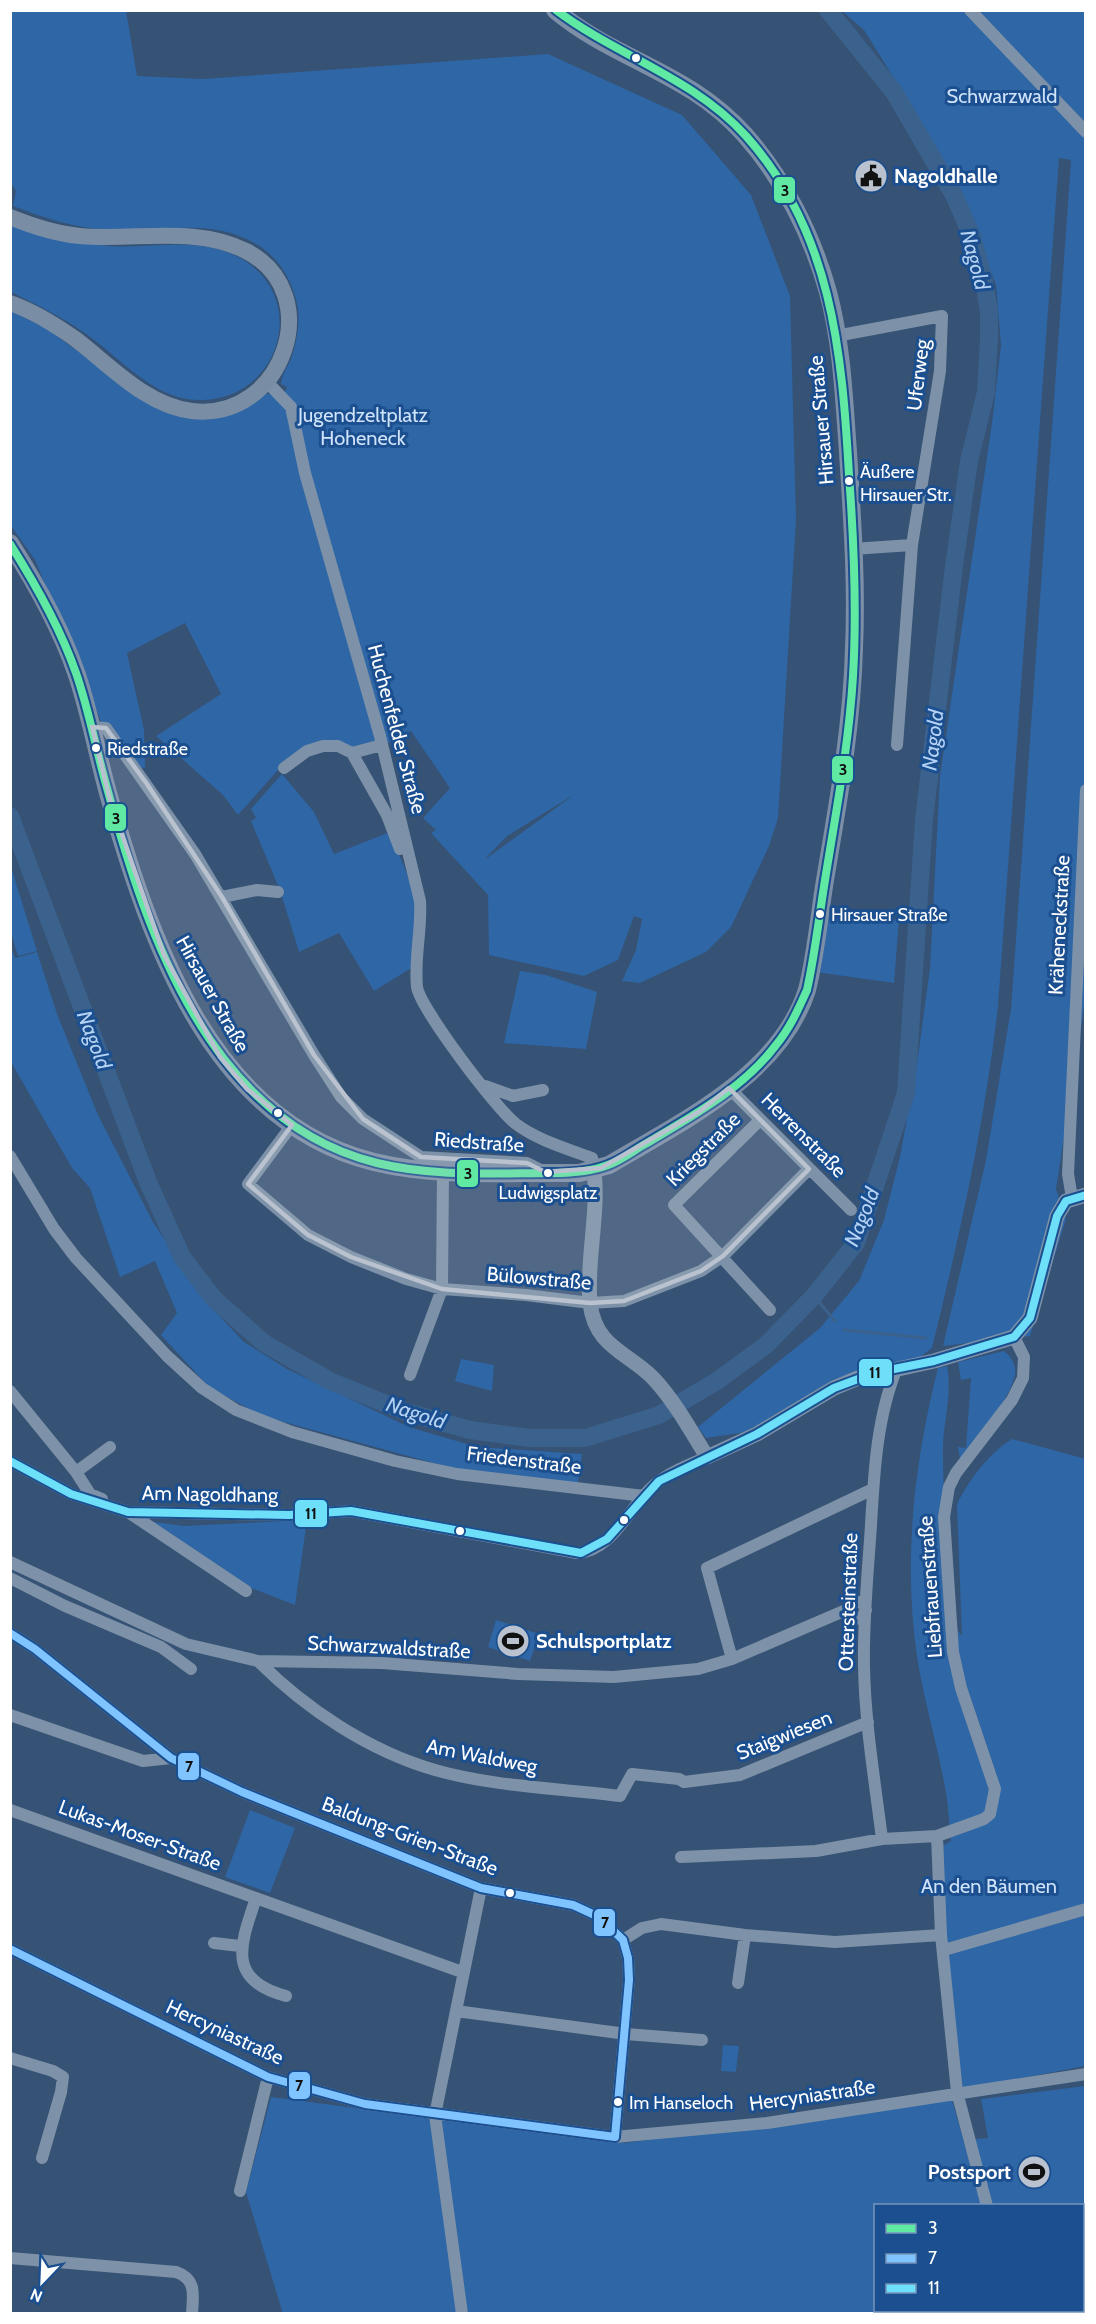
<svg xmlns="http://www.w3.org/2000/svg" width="1096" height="2324" viewBox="0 0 1096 2324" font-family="Cabin,sans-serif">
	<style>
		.green { fill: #2f66a5; fill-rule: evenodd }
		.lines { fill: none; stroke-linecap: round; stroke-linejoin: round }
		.stream { stroke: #3b618d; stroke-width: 3 }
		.river { stroke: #3b618d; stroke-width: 18 }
		.minor { stroke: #7d92a8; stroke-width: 12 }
		.tertiary { stroke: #7d92a8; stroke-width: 15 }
		.secondary { stroke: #798da4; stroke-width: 16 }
		.primary { stroke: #7d8ea7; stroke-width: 18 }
		.bus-1-casing { stroke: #1b4f8f; stroke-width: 12 }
		.bus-2-casing { stroke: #1b4f8f; stroke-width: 12 }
		.bus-3-casing { stroke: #1b4f8f; stroke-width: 12 }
		.bus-1 { stroke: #60e9a3; stroke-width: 8 }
		.bus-2 { stroke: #80c4ff; stroke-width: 8 }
		.bus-3 { stroke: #6ddff8; stroke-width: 8 }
		.marked { fill: #b9c2ce; fill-opacity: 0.2; stroke: #b9c2ce; stroke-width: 4.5; stroke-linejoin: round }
		.bus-dot { fill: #fff; stroke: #1b4f8f; stroke-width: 2 }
		.labels { text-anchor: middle; stroke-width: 6; stroke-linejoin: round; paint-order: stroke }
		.bus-label { font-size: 18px; fill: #fff; stroke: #1b4f8f; text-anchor: start }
		.park-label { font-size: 20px; fill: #cfe3fa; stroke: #1b4f8f }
		.poi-label { font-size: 20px; font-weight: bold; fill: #fff; stroke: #1b4f8f; text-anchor: start }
		.street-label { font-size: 20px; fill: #fff; stroke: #1b4f8f }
		.water-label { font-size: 21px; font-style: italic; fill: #b5d3f5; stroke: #1b4f8f }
		.line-badge { stroke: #1b4f8f; stroke-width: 2 }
		.pale-badge-label { font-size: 16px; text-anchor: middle; font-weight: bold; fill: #111 }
	</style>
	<rect width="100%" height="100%" fill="#365274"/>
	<!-- green -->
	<path class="green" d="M10 11H126L137 76 203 79 548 54 682 115 751 195 790 296 796 519 778 818 769 846 731 927 706 952 640 983 622 981 636 950 642 919 634 916 618 960 584 976 489 955 488 895 431 833 436 830 423 818 450 788 411 731C387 745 365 756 338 743L287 760 238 815 223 795 156 736 221 694 185 623 127 653 144 730 145 768 139 767 102 724 35 560 11 526V311L47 329 116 379 174 415 252 403 266 394H284L287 387 281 384C282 374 287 368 291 359 296 344 300 325 298 309 294 283 280 259 258 245 209 215 159 234 106 230 72 227 44 218 13 206L16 191 10 181ZM575 794 487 858H486L507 836Z
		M842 11H1085L1086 995 1056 1189 1066 1219 1030 1336 943 1346 986 1160 1011 1009 1071 160 1059 158 998 1006C985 1122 960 1234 932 1348L919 1358 835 1379 746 1432 706 1438 698 1427 820 1328 859 1281 884 1220 900 1157 917 1064 930 968 940 776 992 423 1001 345 996 285 958 189 913 109 864 30Z
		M10 225C43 233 75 243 108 246 149 249 195 237 234 255 311 290 284 398 202 400 155 402 121 358 86 334 62 317 37 305 11 292Z
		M282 774 314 812 334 854 390 832 412 886 417 911 413 967 374 991 339 933 299 952 280 890 251 821 256 818 251 809Z
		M11 867 37 951 18 956 11 933Z
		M825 912 899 920 894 983 816 972Z
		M10 945 15 958 37 952 57 1014 98 1115 153 1222 205 1301 244 1342 287 1369 409 1427 477 1447 582 1454 578 1483 452 1468 262 1416 209 1387 161 1335 177 1313 155 1261 120 1277 90 1188 72 1168 11 1062Z
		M520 971 546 975 597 992 586 1049 504 1043Z
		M1004 1351C1011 1356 1017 1366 1015 1375 1010 1399 977 1442 960 1459L958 1447 966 1448 971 1378 961 1380 958 1362Z
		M461 1359 494 1365 492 1391 455 1381Z
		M947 1366C953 1395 942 1425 943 1454 943 1511 951 1569 954 1626L962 1636 957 1504C969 1480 989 1453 1012 1439L1086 1459 1085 1906 946 1945 942 1846 951 1841C949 1822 948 1801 944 1782 936 1740 924 1700 917 1657 903 1560 914 1463 938 1368Z
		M307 1520 295 1605 246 1586 148 1521 184 1526Z
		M496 1620 539 1634 530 1661 488 1647Z
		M250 1810 295 1828 270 1893 225 1877Z
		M1085 1910V2066L959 2090 948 1951Z
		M723 2045 739 2046 736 2072 721 2071Z
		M1085 2086V2285L1083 2286 1082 2206 991 2205 974 2139 988 2138 981 2099Z
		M271 2097 625 2143 952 2100 982 2205 876 2206V2310L967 2311 966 2313 283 2314 246 2192Z"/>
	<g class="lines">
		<!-- stream -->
		<path class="stream" d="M814 1296 835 1321
			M844 1330 926 1338"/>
		<!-- river -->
		<path class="river" d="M10 816 148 1182 182 1257 214 1299 264 1343 330 1381 406 1412 470 1430 530 1438H585L659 1415 717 1381 766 1345 814 1296 856 1243 906 1093 924 820 954 566 969 461 986 392 989 339V312L984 281 972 237 955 197 894 92 828 10"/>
		<!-- minor -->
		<path class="minor" d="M970 10 1086 132
			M836 336 942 316 940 371 912 545 897 745
			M267 382 291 407 305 473 380 736 420 901C422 930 414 957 417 987 420 1008 497 1110 516 1124 537 1140 568 1149 592 1158L594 1171
			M852 549 912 545
			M92 727 106 728 195 854 314 1055 341 1097 363 1119 421 1157 527 1163 543 1171
			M352 753 382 745
			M284 768 307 751 323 746H338L352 753 387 815 400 849
			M222 897 257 890 278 892
			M485 1086 513 1096 543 1090
			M729 1088 851 1210
			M760 1120 674 1205 770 1310
			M292 1125 248 1184 308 1235 351 1257 406 1279 442 1289 526 1295 590 1303 624 1301 701 1271 723 1256 809 1169
			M10 1156 54 1229 76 1258 167 1356 202 1388 236 1410 292 1432 395 1461 457 1474 644 1496
			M1072 1198 1068 1174 1086 790
			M897 1368C877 1416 874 1472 871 1525 868 1572 863 1619 864 1666 865 1724 875 1782 882 1839L937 1836 984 1819 990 1814 995 1789 961 1688 953 1652 944 1517 949 1487 956 1473 1012 1400 1023 1378 1024 1357 1014 1337
			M410 1375 442 1289 443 1171
			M10 1391 76 1472 90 1494 102 1499
			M10 1461 71 1494 128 1512 289 1515 351 1511 577 1553C612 1552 630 1506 653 1486 668 1473 688 1465 707 1457
			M76 1472 110 1447
			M131 1514 246 1591
			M10 1562 186 1644 258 1661 382 1663 518 1674 614 1677 698 1669 732 1659 846 1610 850 1602H862L866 1610C862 1618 859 1620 851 1618L846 1610
			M10 1578 65 1606 161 1647 191 1669
			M10 1633 35 1649 171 1758 242 1792 481 1888 573 1905 599 1917 623 1940 628 1958 629 1980 615 2137
			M732 1659 707 1568 873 1489
			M258 1661C306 1709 369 1751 435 1770 495 1787 559 1788 620 1796L632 1774 679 1779 684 1782 740 1775 868 1722
			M10 1715 143 1761 171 1758
			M10 1810 462 1972
			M937 1836 941 1935 957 2092 987 2206
			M681 1857 816 1851 882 1839
			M481 1888 456 2011 626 2034 702 2040
			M256 1898C241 1943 225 1980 286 1996
			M623 1940 642 1928 661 1924 745 1935 835 1942 941 1935
			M214 1943 240 1946
			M10 1949 268 2077 365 2104 615 2137 767 2123 1086 2074
			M944 1950 1086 1909
			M738 1983 745 1935
			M456 2011 435 2115 462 2314
			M10 2058 53 2071 63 2077 61 2092 42 2158
			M240 2191 268 2077
			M10 2258 176 2272C197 2279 193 2295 192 2314"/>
		<!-- tertiary -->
		<path class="tertiary" d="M594 1171C599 1214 586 1262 590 1303 595 1347 627 1352 653 1378 674 1400 691 1431 707 1457L757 1434 834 1388 858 1378 934 1361 1014 1337 1030 1318 1057 1216 1066 1201 1086 1195"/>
		<!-- secondary -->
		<path class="secondary" d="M10 217C32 226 58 234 80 236 135 241 195 225 246 251 328 293 283 422 192 411 146 406 109 364 74 338 54 324 33 311 10 303"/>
		<!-- primary -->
		<path class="primary" d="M10 543C37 585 61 628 77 675 91 717 98 759 110 800 151 943 212 1122 374 1162 440 1178 512 1172 579 1173L609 1165C681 1122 780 1075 807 990 816 954 819 917 825 880 838 803 852 726 854 648 857 583 852 517 848 452 844 399 842 344 828 292 812 235 784 179 745 135 688 71 616 61 555 10"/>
		<!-- bus-1 casing -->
		<g class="bus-1-casing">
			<path id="bus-1" d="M10 544C36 585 60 627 76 673 89 710 96 750 107 788 147 935 210 1122 377 1163 434 1177 494 1173 553 1173 572 1173 590 1172 608 1165 622 1160 634 1150 647 1143 692 1116 744 1088 776 1045 790 1028 798 1010 807 990 815 954 819 917 825 880 836 812 849 744 853 676 857 609 854 542 849 475 842 352 832 232 746 136 694 78 617 56 556 10"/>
		</g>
		<!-- bus-2 casing -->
		<g class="bus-2-casing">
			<path id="bus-2" d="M10 1633 35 1649 171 1758 242 1792 481 1888 573 1905 599 1917 623 1940 628 1958 629 1980 615 2137
				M10 1949 268 2077 365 2104 615 2137"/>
		</g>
		<!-- bus-3 casing -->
		<g class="bus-3-casing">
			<path id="bus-3" d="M10 1461 71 1494 128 1512 289 1515 351 1511 581 1553 607 1539 659 1481 757 1434 834 1388 874 1373 934 1361 1014 1337 1030 1318 1057 1216 1066 1201 1086 1195"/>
		</g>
		<!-- bus-1 -->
		<use href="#bus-1" class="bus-1"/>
		<!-- bus-2 -->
		<use href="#bus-2" class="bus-2"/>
		<!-- bus-3 -->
		<use href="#bus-3" class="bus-3"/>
	</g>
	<!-- marked area -->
	<path class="marked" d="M92 727 106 728 147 784 222 897 314 1055 363 1119 421 1157 527 1163 545 1172 601 1168 700 1111 729 1088 809 1169 723 1256 701 1271 624 1301 590 1303 442 1289 351 1257 308 1235 248 1184 292 1125 247 1089 220 1057 164 955 110 800Z"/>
	<!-- icons -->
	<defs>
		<g id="civic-disc" transform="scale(1.725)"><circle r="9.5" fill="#b9c2ce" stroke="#1b4f8f"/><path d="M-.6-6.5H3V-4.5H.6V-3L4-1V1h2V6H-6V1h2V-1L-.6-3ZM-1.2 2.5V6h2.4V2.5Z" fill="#111"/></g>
		<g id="stadium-disc" transform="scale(1.725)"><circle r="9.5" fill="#b9c2ce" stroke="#1b4f8f"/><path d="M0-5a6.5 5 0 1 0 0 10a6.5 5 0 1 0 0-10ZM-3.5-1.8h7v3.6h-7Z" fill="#111"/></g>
	</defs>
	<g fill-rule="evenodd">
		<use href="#civic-disc" x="871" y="176"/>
		<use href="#stadium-disc" x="513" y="1641"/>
		<use href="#stadium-disc" x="1034" y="2172"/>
	</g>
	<!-- markers -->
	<g class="bus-dot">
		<circle cx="636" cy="58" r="5"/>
		<circle cx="849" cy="481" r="5"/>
		<circle cx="96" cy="748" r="5"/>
		<circle cx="820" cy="914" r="5"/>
		<circle cx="278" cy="1113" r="5"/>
		<circle cx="548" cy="1173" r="5"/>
		<circle cx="624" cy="1520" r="5"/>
		<circle cx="460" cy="1531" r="5"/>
		<circle cx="510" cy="1893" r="5"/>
		<circle cx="618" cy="2102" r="5"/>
	</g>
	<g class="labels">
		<!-- bus labels -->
		<g class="bus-label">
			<text x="860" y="478">Äußere<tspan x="860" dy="23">Hirsauer Str.</tspan></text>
			<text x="107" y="755">Riedstraße</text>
			<text x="831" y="921">Hirsauer Straße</text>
			<text x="548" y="1199" text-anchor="middle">Ludwigsplatz</text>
			<text x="629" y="2109">Im Hanseloch</text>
		</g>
		<!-- park labels -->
		<g class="park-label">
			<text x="1002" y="103">Schwarzwald</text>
			<text x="363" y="422">Jugendzeltplatz<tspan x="363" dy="23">Hoheneck</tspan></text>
			<text x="989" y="1893">An den Bäumen</text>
		</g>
		<!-- poi labels -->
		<g class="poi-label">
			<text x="894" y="183">Nagoldhalle</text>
			<text x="536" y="1648">Schulsportplatz</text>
			<text x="1011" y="2179" text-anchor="end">Postsport</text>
		</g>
		<!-- street labels -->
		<g class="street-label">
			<text transform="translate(918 375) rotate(-83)" y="7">Uferweg</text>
			<text transform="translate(821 420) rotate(-95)" y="7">Hirsauer Straße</text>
			<text transform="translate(397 729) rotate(75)" y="7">Huchenfelder Straße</text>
			<text transform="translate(1059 925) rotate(-87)" y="7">Kräheneckstraße</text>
			<text transform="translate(213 994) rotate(61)" y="7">Hirsauer Straße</text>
			<text transform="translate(804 1135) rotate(45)" y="7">Herrenstraße</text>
			<text transform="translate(479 1142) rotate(4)" y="7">Riedstraße</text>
			<text transform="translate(703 1149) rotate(-45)" y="7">Kriegstraße</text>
			<text transform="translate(539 1278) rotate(5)" y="7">Bülowstraße</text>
			<text transform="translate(524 1460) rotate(7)" y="7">Friedenstraße</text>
			<text transform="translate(210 1494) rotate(1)" y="7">Am Nagoldhang</text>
			<text transform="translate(930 1587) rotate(-94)" y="7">Liebfrauenstraße</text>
			<text transform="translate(848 1602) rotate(-88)" y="7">Ottersteinstraße</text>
			<text transform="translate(389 1647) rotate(3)" y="7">Schwarzwaldstraße</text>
			<text transform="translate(784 1735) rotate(-22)" y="7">Staigwiesen</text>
			<text transform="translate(482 1756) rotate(11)" y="7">Am Waldweg</text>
			<text transform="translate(140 1835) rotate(20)" y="7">Lukas-Moser-Straße</text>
			<text transform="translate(410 1836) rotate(21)" y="7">Baldung-Grien-Straße</text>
			<text transform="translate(225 2032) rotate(25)" y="7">Hercyniastraße</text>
			<text transform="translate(812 2095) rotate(-8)" y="7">Hercyniastraße</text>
		</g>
		<!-- water labels -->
		<g class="water-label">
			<text transform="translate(975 260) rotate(75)" y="7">Nagold</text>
			<text transform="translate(933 740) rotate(-83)" y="7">Nagold</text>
			<text transform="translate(94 1040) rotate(69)" y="7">Nagold</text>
			<text transform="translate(862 1217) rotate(-68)" y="7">Nagold</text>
			<text transform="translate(416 1413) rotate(18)" y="7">Nagold</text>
		</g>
	</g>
	<g class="line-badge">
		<rect x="773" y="176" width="23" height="28" rx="6" fill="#60e9a3"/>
		<rect x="831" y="755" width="23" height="29" rx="6" fill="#60e9a3"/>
		<rect x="104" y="803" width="23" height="29" rx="6" fill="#60e9a3"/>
		<rect x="456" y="1159" width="23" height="29" rx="6" fill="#60e9a3"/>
		<rect x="858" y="1358" width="35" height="29" rx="6" fill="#6ddff8"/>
		<rect x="294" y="1499" width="34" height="29" rx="6" fill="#6ddff8"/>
		<rect x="177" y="1752" width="23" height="29" rx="6" fill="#80c4ff"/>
		<rect x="593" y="1908" width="23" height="29" rx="6" fill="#80c4ff"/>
		<rect x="288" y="2071" width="23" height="29" rx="6" fill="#80c4ff"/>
	</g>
	<g class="pale-badge-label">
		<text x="785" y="196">3</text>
		<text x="843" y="775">3</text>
		<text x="116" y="824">3</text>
		<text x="468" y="1179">3</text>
		<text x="875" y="1378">11</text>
		<text x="311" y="1519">11</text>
		<text x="189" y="1772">7</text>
		<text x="605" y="1928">7</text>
		<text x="299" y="2091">7</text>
	</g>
	<!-- border -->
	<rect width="1096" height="2324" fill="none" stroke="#ffffff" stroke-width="24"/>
	<!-- legend -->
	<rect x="874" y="2204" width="210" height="108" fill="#1b4f8f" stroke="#7695bc" stroke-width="1.5"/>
	<rect x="886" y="2224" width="30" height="9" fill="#60e9a3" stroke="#7695bc" stroke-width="1.5"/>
	<text x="928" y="2234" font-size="18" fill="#ffffff">3</text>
	<rect x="886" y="2254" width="30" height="9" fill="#80c4ff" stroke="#7695bc" stroke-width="1.5"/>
	<text x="928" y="2264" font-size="18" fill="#ffffff">7</text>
	<rect x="886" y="2284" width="30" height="9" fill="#6ddff8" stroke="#7695bc" stroke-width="1.5"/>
	<text x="928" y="2294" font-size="18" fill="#ffffff">11</text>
	<!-- north arrow -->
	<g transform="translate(42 2282) rotate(203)" stroke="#1b4f8f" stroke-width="4.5" paint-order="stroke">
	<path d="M0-4.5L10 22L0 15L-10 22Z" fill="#ffffff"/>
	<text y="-9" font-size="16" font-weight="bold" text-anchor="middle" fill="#ffffff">N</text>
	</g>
</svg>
